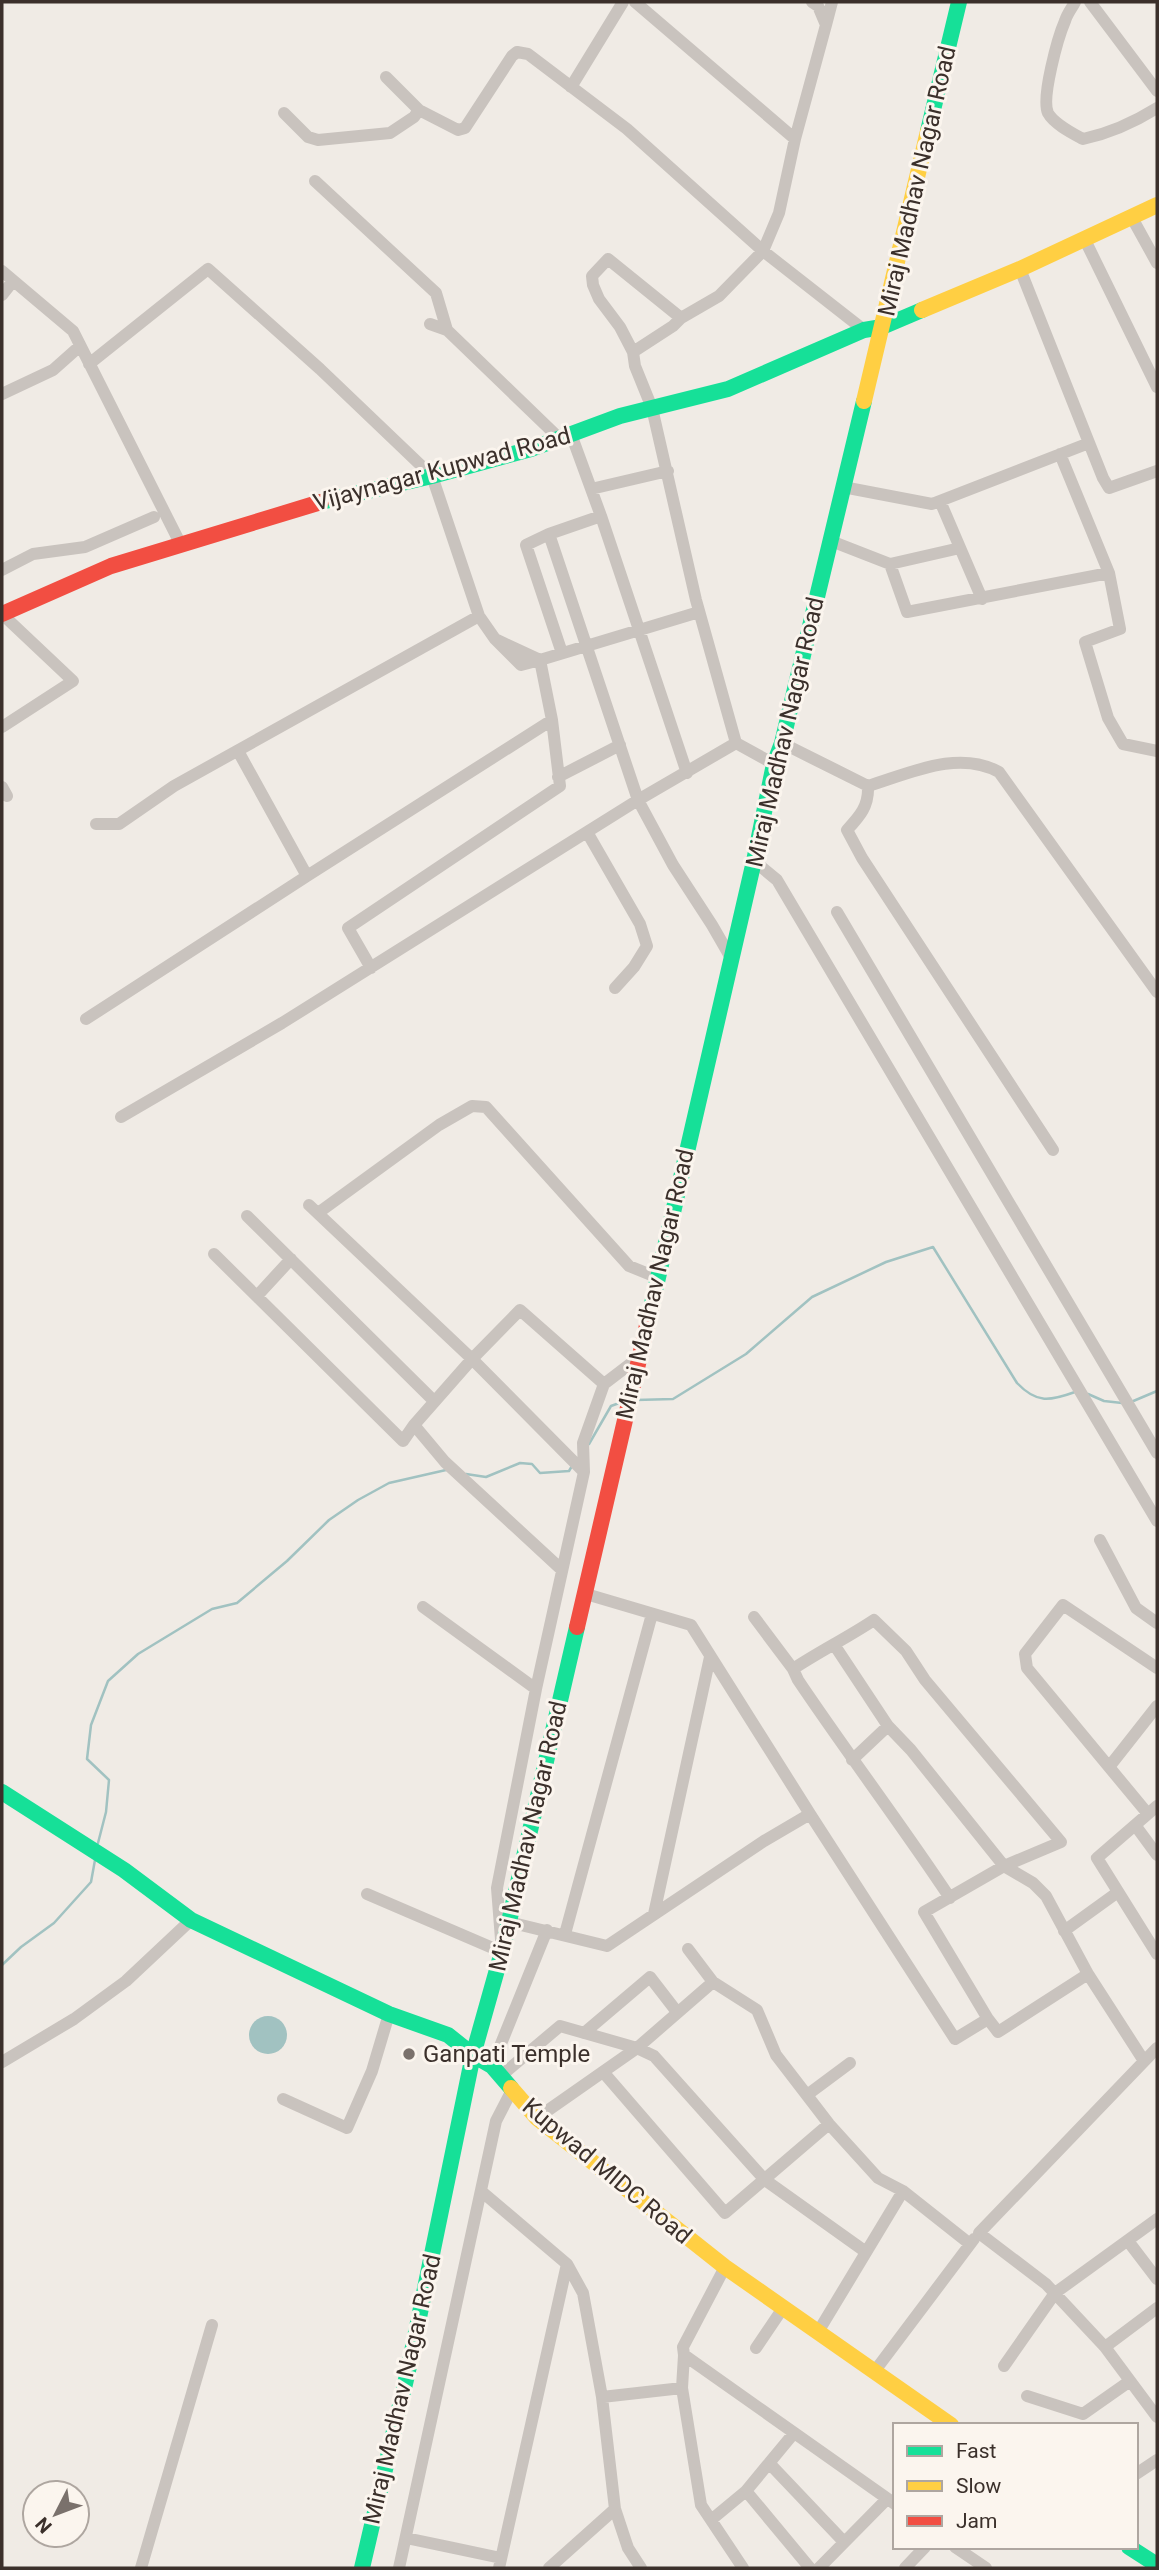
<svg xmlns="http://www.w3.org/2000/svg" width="1159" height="2570" viewBox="0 0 1159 2570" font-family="Roboto,sans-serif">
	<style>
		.water { fill: #a1c2c1 }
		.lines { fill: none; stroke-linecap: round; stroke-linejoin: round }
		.stream { stroke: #a1c2c1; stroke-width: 2.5 }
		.street { stroke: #c9c3be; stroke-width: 12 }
		.fast { stroke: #16e098; stroke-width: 16 }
		.slow { stroke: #ffcf43; stroke-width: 16 }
		.jam { stroke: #f24e42; stroke-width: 16 }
		.poi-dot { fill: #7a716c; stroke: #fbf5ee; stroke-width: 2.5 }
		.labels { text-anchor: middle; stroke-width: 6; stroke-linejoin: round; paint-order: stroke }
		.street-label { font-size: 24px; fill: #3b302b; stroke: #fbf5ee }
		.poi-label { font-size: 24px; fill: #3b302b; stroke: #fbf5ee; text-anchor: start }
	</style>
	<rect width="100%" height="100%" fill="#f0ebe5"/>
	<!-- water -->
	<path class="water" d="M249 2035a19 19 0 1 1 38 0a19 19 0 1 1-38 0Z"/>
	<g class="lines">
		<!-- stream -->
		<path class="stream" d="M1088 1394 1104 1401 1122 1403
			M636 1400 673 1399 746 1354 812 1297 886 1262 933 1247 1017 1383C1037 1404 1050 1401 1075 1392
			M1131 1402 1157 1391
			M589 1444 611 1406 622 1402
			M466 1474 486 1477 520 1463 532 1464 540 1473 569 1471 572 1466
			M98 1843 106 1812 109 1780 87 1759 91 1725 108 1681 138 1654 212 1609 237 1603 287 1561 329 1520 358 1500 389 1483 446 1470
			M2 1965 21 1947 54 1923 91 1882 95 1860"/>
		<!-- street -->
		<path class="street" d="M635 2 795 139
			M1075 2C1072 8 1067 14 1065 21 1058 37 1041 98 1048 113 1054 124 1072 133 1083 139 1111 133 1133 123 1157 108
			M1090 2 1157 91
			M826 25 832 2
			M386 77 419 110 458 130 465 128 512 56 517 52 528 54 627 129 763 251 864 330
			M571 87 623 2
			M284 113 308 137 318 140 390 133 414 117 419 110
			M315 181 436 293 447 330
			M1131 216 1157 263
			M1084 238 1157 387
			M1020 269 1103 478 1109 488 1157 471
			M2 271 73 331 180 543
			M2 295 13 281
			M681 318 608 259 592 276 593 285 599 299 620 327 633 352 635 366 652 408 696 600 736 743
			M430 324 447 330 559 438
			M633 352 673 326 681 318 719 296 763 251 779 213 795 139 826 25 818 6 812 2
			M89 364 208 269 320 369 432 476 479 616 495 639 521 665 540 660 495 639
			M2 394 53 370 80 346
			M571 434 601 516 687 773
			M843 487 932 504 1089 443
			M591 489 668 471
			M940 501 982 599
			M549 534 526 545 562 653
			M831 541 890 564 907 612 1109 573 1060 454
			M890 564 960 548
			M2 570 33 554 85 547 154 517
			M1109 573 1120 629 1085 642 1108 718 1123 744 1157 751
			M2 614 73 681 2 727
			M782 743 868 786C908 774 958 749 999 772L1157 992
			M238 751 307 876 552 720 540 660 699 612
			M558 777 620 745
			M868 786C869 806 860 816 847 830L862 858 1053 1150
			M2 787 7 796
			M96 824H119L174 786 479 616
			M587 832 640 924 647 946 634 967 615 988
			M754 861 777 880 1157 1521
			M837 912 1157 1453
			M731 958 712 925 673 865 638 800 736 743 774 764
			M371 968 348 928 560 786 552 720
			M86 1019 307 876
			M121 1117 282 1023 638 800 549 534 601 516
			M309 1205 472 1359 584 1472
			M318 1213 439 1125 472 1106 486 1107 629 1266 656 1277
			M247 1216 434 1401
			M214 1254 403 1441 414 1425 445 1462 562 1570
			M257 1296 291 1259
			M414 1425 472 1359 520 1310 604 1384
			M1100 1540 1136 1608 1157 1623
			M423 1607 536 1689
			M754 1617 793 1669 798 1680C847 1753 901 1824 950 1898
			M835 1646 888 1726 911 1750 1004 1866 1033 1883 1046 1896 1088 1974
			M793 1669C820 1651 847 1638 874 1620L906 1651 925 1680 1061 1842 1004 1866 924 1912 988 2019
			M852 1760 888 1726
			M1109 1767 1157 1706
			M1157 1806 1097 1858 1157 1954
			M810 1814 955 2039 988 2019 998 2032 1088 1974 1144 2061
			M1148 1814 1027 1668 1025 1654 1063 1605 1157 1668
			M1135 1825 1157 1855
			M367 1894 502 1952 497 1888 536 1689 584 1472 583 1443 604 1384 638 1358
			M654 1914 710 1657
			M509 1922 607 1946 764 1841 810 1814 691 1625 586 1594
			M1064 1931 1118 1892
			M565 1934 652 1614
			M688 1949 713 1982 757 2010 776 2055 829 2124 878 2178 903 2191 970 2244
			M584 2033 650 1977 677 2012
			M1157 2048 979 2233 1046 2284 1105 2347 1157 2417
			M2 2062 74 2019 126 1981 191 1920
			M492 2066 547 1930
			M604 2073 725 2213 829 2124
			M502 2075 560 2026 637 2048 713 1982
			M807 2095 850 2063
			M283 2099 347 2128 372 2071 389 2014
			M537 2118 637 2048 654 2056 765 2180 866 2252
			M481 2191 567 2264 583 2293 602 2397 615 2509 628 2548 641 2568
			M1128 2241 1157 2279
			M725 2267 683 2347 684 2355 895 2504
			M818 2332 903 2191
			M1105 2347 1157 2308
			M756 2348 783 2308
			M684 2355 682 2388 701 2505 743 2568
			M1004 2366 1055 2293 1157 2219
			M874 2372 974 2239
			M1027 2396 1083 2414 1130 2381
			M602 2397 682 2388
			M769 2463 844 2542
			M1136 2474 1157 2460
			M746 2491 810 2568
			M711 2520 746 2491 794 2433
			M406 2538 501 2558
			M955 2547 986 2568
			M141 2568 212 2325
			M399 2568 496 2121 512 2090
			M499 2568 567 2264
			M549 2568 615 2509
			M819 2568 887 2499
			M905 2568 925 2547"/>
		<!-- fast -->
		<path class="fast" d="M928 131 959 2
			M321 502 432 476 531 449 620 416 728 389 864 330 882 327 922 310
			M651 1308 754 861 774 764 782 743 864 401
			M2 1792 124 1870 191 1920 389 2014 448 2035 473 2055 492 2066 511 2088
			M1129 2547 1157 2565
			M362 2568 408 2371 473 2055 502 1952 577 1627"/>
		<!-- slow -->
		<path class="slow" d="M922 310 1020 269 1157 205
			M864 401 928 131
			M511 2088 537 2118 725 2267 951 2425"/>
		<!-- jam -->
		<path class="jam" d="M2 614 111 566 321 502
			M577 1627 651 1308"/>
	</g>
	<!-- markers -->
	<circle class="poi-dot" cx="409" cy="2054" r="7"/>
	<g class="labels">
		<!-- street labels -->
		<g class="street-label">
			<text transform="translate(917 181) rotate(-77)" y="8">Miraj Madhav Nagar Road</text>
			<text transform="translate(442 469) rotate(-15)" y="8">Vijaynagar Kupwad Road</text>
			<text transform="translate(785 732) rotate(-77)" y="8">Miraj Madhav Nagar Road</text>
			<text transform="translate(655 1284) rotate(-77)" y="8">Miraj Madhav Nagar Road</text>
			<text transform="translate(528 1836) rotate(-77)" y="8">Miraj Madhav Nagar Road</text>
			<text transform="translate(607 2171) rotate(40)" y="8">Kupwad MIDC Road</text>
			<text transform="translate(402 2389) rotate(-77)" y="8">Miraj Madhav Nagar Road</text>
		</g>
		<!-- poi labels -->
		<g class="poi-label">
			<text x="423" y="2062">Ganpati Temple</text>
		</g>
	</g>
	<!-- border -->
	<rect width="1159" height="2570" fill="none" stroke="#3b302b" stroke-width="7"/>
	<!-- legend -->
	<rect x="893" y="2423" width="245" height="126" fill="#fbf5ee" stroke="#aea6a0" stroke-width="2"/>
	<rect x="907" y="2446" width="35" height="10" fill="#16e098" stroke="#aea6a0" stroke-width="2"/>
	<text x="956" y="2458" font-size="21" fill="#3b302b">Fast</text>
	<rect x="907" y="2481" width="35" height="10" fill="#ffcf43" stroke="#aea6a0" stroke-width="2"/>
	<text x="956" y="2493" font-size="21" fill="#3b302b">Slow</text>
	<rect x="907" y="2516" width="35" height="10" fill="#f24e42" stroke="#aea6a0" stroke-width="2"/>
	<text x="956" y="2528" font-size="21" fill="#3b302b">Jam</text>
	<!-- north arrow -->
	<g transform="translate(56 2514) rotate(228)"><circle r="33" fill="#fbf5ee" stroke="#aea6a0" stroke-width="2"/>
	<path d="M0-5L12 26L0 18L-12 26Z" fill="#7a716c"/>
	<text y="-10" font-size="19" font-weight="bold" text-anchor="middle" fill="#3b302b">N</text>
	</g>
</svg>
